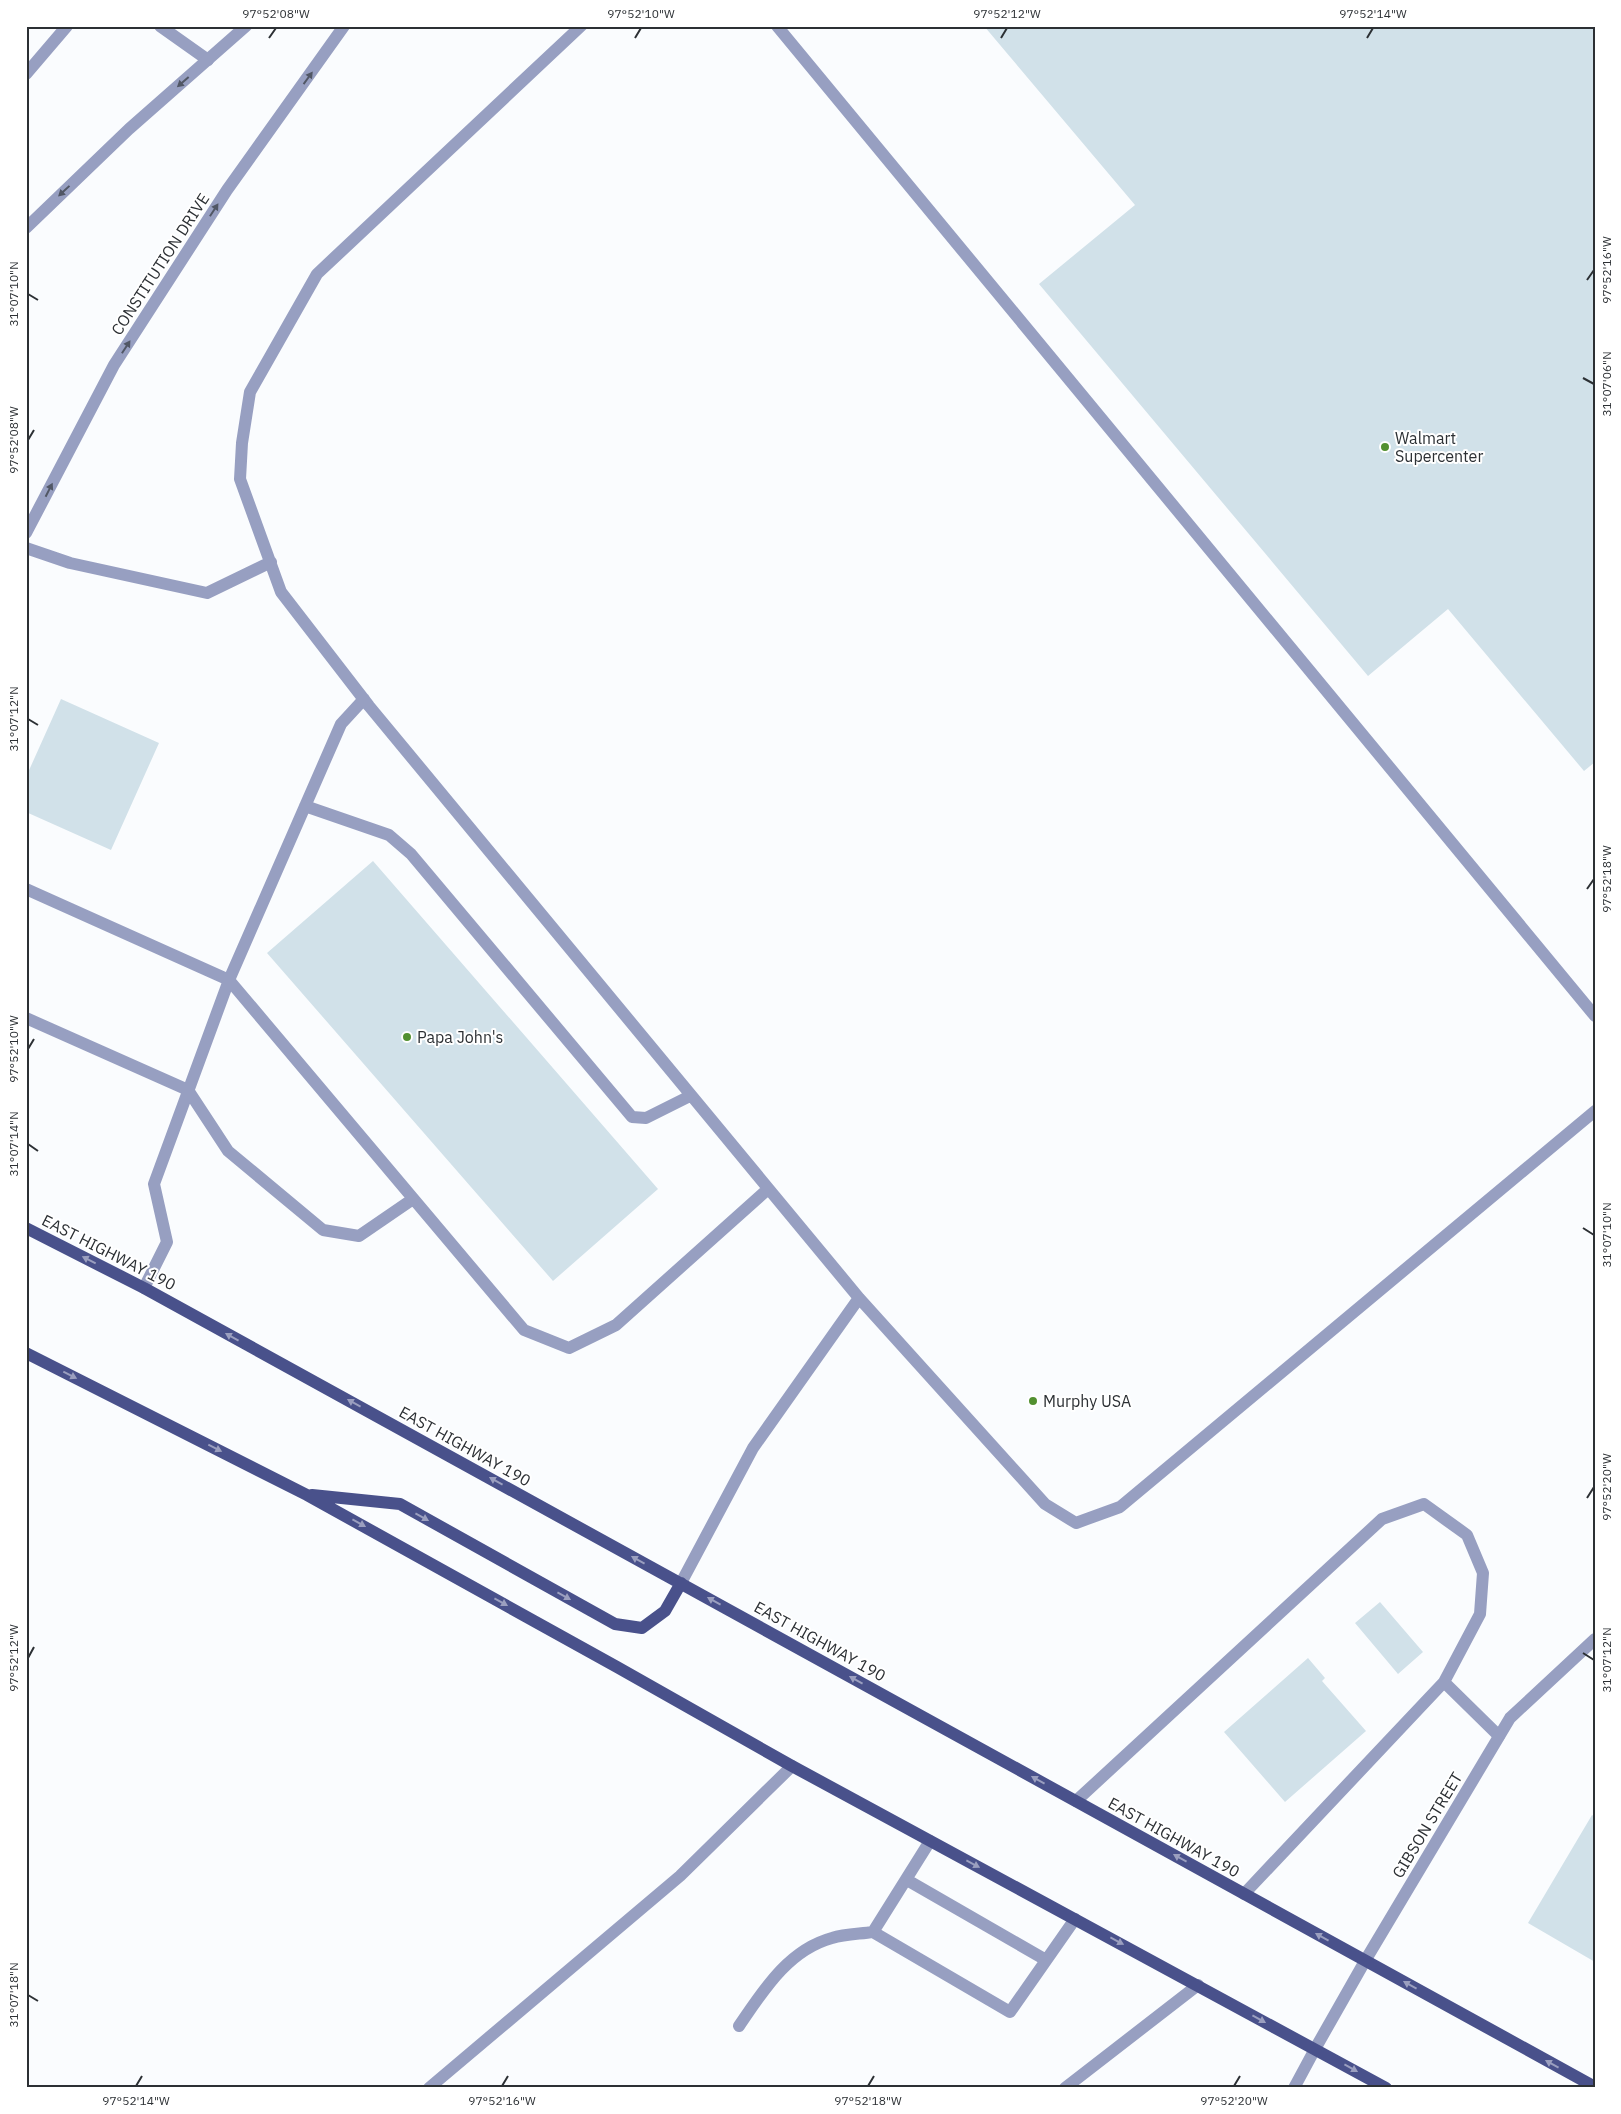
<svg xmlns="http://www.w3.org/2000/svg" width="1621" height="2114" viewBox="0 0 1621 2114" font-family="'IBM Plex Sans',sans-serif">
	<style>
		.building { fill: #d1e1e9 }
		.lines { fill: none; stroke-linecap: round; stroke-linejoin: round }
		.service { stroke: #979fc1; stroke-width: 12 }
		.minor { stroke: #979fc1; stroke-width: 12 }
		.primary { stroke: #49518b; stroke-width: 12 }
		.oneway { fill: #515765 }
		.oneway2 { fill: #9b9fbf }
		.ticks { fill: none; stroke: #2c3034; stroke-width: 2 }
		.poi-dot { fill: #529030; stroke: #fff; stroke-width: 2 }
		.labels { text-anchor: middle; stroke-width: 4; stroke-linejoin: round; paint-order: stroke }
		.street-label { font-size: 16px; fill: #2c3034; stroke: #fff }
		.poi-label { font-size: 16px; fill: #2c3034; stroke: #fff; text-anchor: start }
		.neatline { fill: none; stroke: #2c3034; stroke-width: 2 }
		.ticks-label { font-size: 12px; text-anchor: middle; fill: #2c3034 }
	</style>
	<rect width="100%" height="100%" fill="#fafcfe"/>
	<!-- building -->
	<path class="building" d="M984 26H1595V762L1584 771 1448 609 1368 676 1039 284 1135 205Z
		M61 699 159 743 111 850 26 812V777Z
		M373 861 658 1189 553 1281 267 953Z
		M1380 1602 1423 1652 1398 1674 1355 1623Z
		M1308 1658 1325 1678 1322 1681 1366 1731 1285 1802 1224 1732Z
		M1592 1815 1595 1817V1962L1528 1923Z"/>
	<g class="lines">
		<!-- service -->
		<path class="service" d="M160 26 208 60
			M581 26 317 274 250 392 242 443 240 479 281 592 369 706 859 1298 1045 1504 1076 1523 1120 1507 1595 1111
			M777 26 1595 1016
			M26 74 67 26
			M26 548 70 563 207 593 271 562
			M364 699 341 724 229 980 524 1330 569 1348 616 1325 768 1189
			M305 806 389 835 411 854 632 1117 646 1118 690 1096
			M26 889 229 980 154 1184 167 1242 144 1288
			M26 1018 188 1090 228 1151 323 1230 359 1236 413 1199
			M681 1583 753 1448 859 1298
			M1076 1801 1382 1519 1424 1504 1467 1535 1483 1573 1480 1614 1444 1682
			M907 1880 1046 1960
			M1244 1894 1444 1682 1499 1736
			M873 1932 1010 2012 1075 1919
			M739 2026C763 1991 788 1950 832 1938 845 1934 860 1934 873 1932L930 1841
			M429 2088 680 1876 792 1766
			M1065 2088 1198 1985
			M1294 2088 1315 2049"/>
		<!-- minor -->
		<path class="minor" d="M26 228 129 129 246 26
			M26 533 114 365 227 190 344 26
			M1315 2049 1365 1961 1510 1718 1595 1639"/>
		<!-- primary -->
		<path class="primary" d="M26 1228 144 1288 1595 2087
			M26 1353 307 1495 617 1667 792 1766 1386 2088
			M312 1495 400 1504 615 1624 642 1628 665 1611 681 1583"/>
	</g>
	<!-- one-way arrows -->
	<defs><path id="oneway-solid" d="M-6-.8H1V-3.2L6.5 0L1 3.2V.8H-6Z" transform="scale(1.25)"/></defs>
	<g class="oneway">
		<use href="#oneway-solid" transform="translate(308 78) rotate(-54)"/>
		<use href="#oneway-solid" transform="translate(183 82) rotate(139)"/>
		<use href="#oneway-solid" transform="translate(64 191) rotate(137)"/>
		<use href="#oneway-solid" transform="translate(214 210) rotate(-57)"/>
		<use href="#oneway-solid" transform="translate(126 347) rotate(-57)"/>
		<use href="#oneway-solid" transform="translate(49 490) rotate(-63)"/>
	</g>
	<g class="oneway2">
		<use href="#oneway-solid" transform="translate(89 1260) rotate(-153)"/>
		<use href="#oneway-solid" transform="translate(232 1337) rotate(-151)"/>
		<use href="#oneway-solid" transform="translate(70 1375) rotate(27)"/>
		<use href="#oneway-solid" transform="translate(354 1403) rotate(-151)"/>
		<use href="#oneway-solid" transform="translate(215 1448) rotate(27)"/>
		<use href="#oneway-solid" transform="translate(496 1481) rotate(-151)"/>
		<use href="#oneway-solid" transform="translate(422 1517) rotate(29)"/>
		<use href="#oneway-solid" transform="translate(359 1523) rotate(29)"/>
		<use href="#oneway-solid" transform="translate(638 1560) rotate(-151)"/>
		<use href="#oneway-solid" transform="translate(564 1596) rotate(29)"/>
		<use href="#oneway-solid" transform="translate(714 1601) rotate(-151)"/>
		<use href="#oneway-solid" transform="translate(501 1602) rotate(29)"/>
		<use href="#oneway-solid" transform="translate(856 1680) rotate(-151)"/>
		<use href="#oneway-solid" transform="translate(1038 1780) rotate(-151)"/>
		<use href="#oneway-solid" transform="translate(1180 1858) rotate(-151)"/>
		<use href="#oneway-solid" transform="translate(973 1864) rotate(28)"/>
		<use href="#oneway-solid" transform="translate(1322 1937) rotate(-151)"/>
		<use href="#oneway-solid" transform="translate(1117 1941) rotate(28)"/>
		<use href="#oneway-solid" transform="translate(1410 1985) rotate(-151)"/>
		<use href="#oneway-solid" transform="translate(1259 2019) rotate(29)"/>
		<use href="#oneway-solid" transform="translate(1552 2064) rotate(-151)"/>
		<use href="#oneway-solid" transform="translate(1351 2068) rotate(29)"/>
	</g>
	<!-- ticks -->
	<path class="ticks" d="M269 38 276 28M635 38 641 28M1001 38 1007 28M1367 38 1373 28M1587 280 1594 270M28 294 38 300M1583 378 1594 384M28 440 34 430M28 719 38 725M1587 889 1594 879M28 1049 34 1039M28 1144 38 1151M1583 1228 1594 1235M1587 1498 1594 1487M1583 1653 1594 1660M28 1658 34 1647M28 1995 38 2001M136 2086 142 2076M502 2086 508 2076M868 2086 874 2076M1234 2086 1240 2076"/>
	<!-- markers -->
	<g class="poi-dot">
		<circle cx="1385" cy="447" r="5"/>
		<circle cx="407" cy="1037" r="5"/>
		<circle cx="1033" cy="1401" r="5"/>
	</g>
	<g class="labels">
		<!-- street labels -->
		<g class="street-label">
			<text transform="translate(160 264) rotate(-57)" y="6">CONSTITUTION DRIVE</text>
			<text transform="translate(109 1252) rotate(27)" y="6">EAST HIGHWAY 190</text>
			<text transform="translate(465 1446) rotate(29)" y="6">EAST HIGHWAY 190</text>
			<text transform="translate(820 1641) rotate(29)" y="6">EAST HIGHWAY 190</text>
			<text transform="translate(1427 1825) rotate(-59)" y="6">GIBSON STREET</text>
			<text transform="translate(1174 1837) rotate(29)" y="6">EAST HIGHWAY 190</text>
		</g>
		<!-- poi labels -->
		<g class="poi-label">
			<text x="1395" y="444">Walmart<tspan x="1395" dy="18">Supercenter</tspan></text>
			<text x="417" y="1043">Papa John's</text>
			<text x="1043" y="1407">Murphy USA</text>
		</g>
	</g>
	<!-- border -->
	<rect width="1621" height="2114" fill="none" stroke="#ffffff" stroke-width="55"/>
	<rect x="28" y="28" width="1566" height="2058" class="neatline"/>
	<g class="ticks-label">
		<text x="276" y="18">97°52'08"W</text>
		<text x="641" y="18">97°52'10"W</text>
		<text x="1007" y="18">97°52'12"W</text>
		<text x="1373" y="18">97°52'14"W</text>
		<text transform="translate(1607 270) rotate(-90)" y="4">97°52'16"W</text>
		<text transform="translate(14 294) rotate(-90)" y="4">31°07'10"N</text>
		<text transform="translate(1607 384) rotate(-90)" y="4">31°07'06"N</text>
		<text transform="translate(14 440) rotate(-90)" y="4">97°52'08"W</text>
		<text transform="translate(14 719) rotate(-90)" y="4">31°07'12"N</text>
		<text transform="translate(1607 879) rotate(-90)" y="4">97°52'18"W</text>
		<text transform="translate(14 1049) rotate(-90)" y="4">97°52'10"W</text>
		<text transform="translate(14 1144) rotate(-90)" y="4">31°07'14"N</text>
		<text transform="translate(1607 1235) rotate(-90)" y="4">31°07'10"N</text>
		<text transform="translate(1607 1487) rotate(-90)" y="4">97°52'20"W</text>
		<text transform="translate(14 1658) rotate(-90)" y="4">97°52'12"W</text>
		<text transform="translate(1607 1660) rotate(-90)" y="4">31°07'12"N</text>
		<text transform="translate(14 1995) rotate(-90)" y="4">31°07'18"N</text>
		<text x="136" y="2105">97°52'14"W</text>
		<text x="502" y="2105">97°52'16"W</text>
		<text x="868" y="2105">97°52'18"W</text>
		<text x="1234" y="2105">97°52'20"W</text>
	</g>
</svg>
